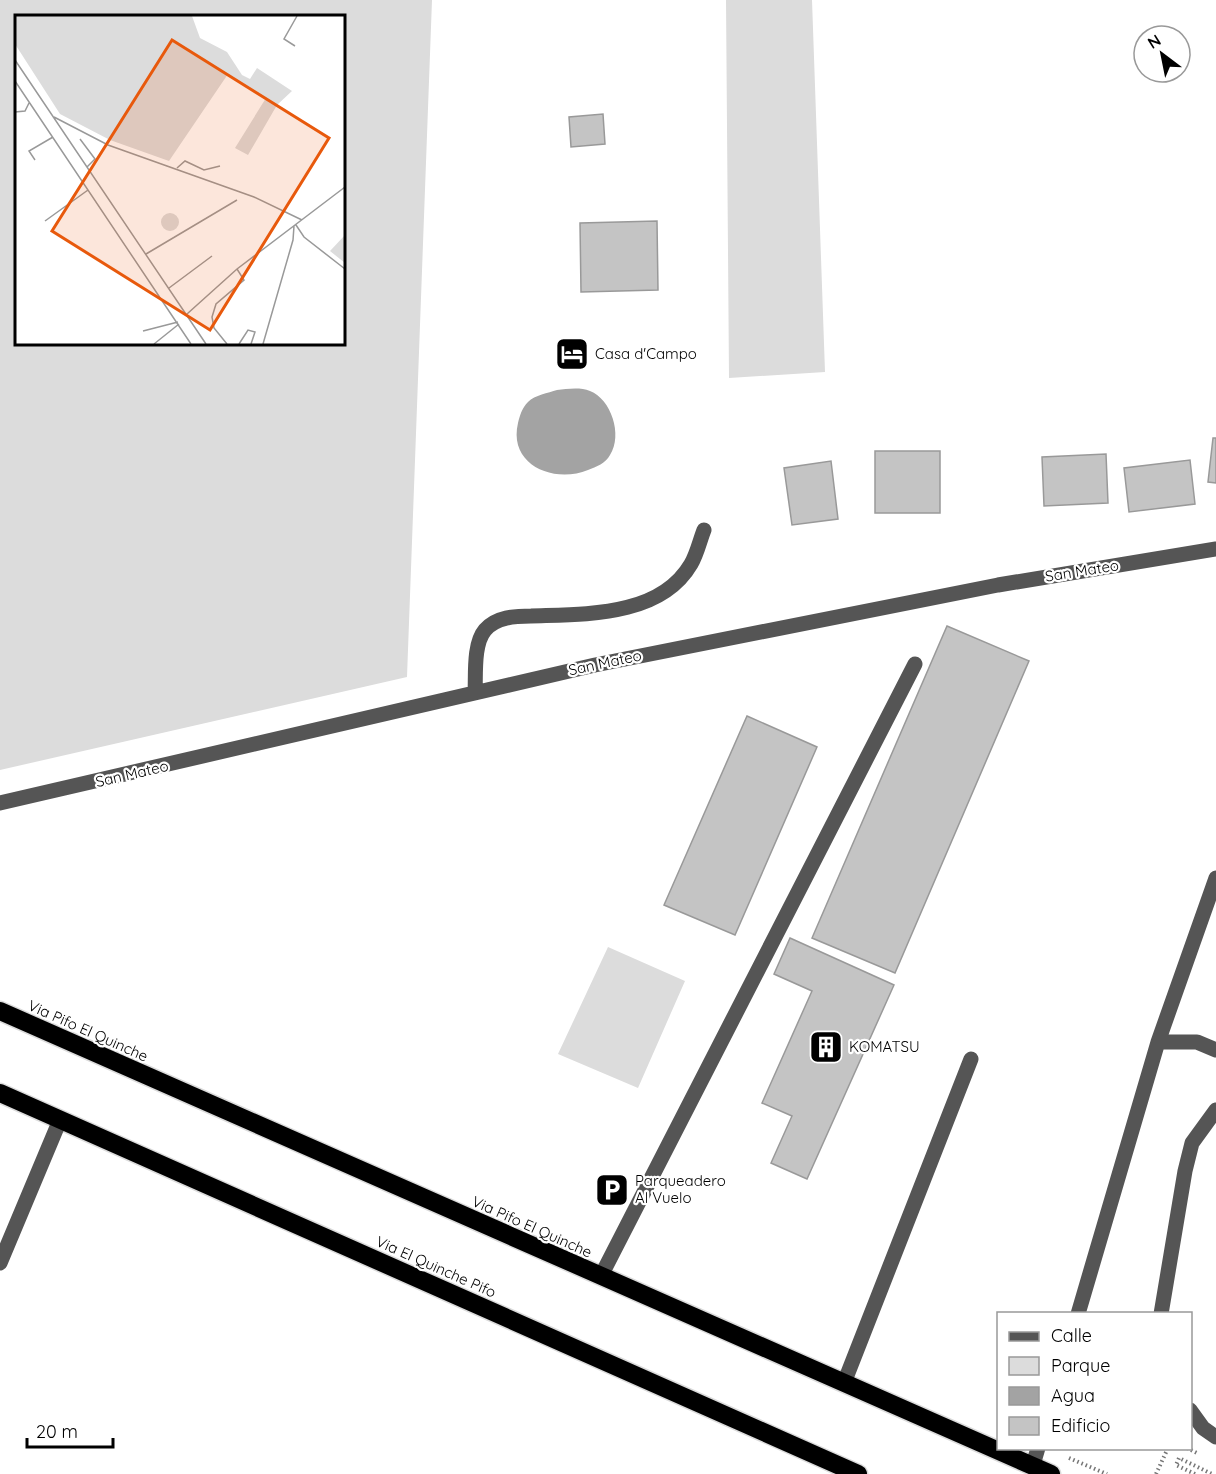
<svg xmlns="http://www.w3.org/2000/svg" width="1216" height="1474" viewBox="0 0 1216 1474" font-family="Quicksand,sans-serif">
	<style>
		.green { fill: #dcdcdc; fill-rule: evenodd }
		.water { fill: #a3a3a3 }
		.building { fill: #c4c4c4; stroke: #999; stroke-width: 1.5 }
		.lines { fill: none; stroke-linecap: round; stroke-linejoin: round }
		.highway-casing { stroke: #dbdbdb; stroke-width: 21 }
		.path { stroke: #777; stroke-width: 4; stroke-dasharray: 1.5 3; stroke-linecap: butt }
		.minor { stroke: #555; stroke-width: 15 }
		.highway { stroke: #000; stroke-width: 18 }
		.labels { text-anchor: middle; stroke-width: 4.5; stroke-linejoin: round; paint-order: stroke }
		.poi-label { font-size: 15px; fill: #000; stroke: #fff; text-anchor: start }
		.street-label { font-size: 15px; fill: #000; stroke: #fff }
		.inset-road { fill: none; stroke: #999; stroke-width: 1.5 }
		.view { fill: #e8590c; fill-opacity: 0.15; stroke: #e8590c; stroke-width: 3 }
		.inset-edge { fill: none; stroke: #000; stroke-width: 3 }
	</style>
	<rect width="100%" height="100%" fill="#fff"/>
	<!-- green -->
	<path class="green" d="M0 0H432L407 677 0 770ZM16 16H344V344H16Z
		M726 0H812L825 372 729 378Z
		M608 947 685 981 638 1088 558 1054Z"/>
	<!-- water -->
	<path class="water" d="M557 390C567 389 580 387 590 391 611 399 623 435 610 455 606 463 596 467 588 470 554 484 508 465 518 423 520 415 522 408 528 402 535 395 548 393 557 390Z"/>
	<!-- building -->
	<path class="building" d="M603 114 605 144 571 147 569 117Z
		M657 221 658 290 581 292 580 223Z
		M1213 438H1216V483L1208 482Z
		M875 451H940V513H875Z
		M1106 454 1108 503 1044 506 1042 457Z
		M1190 460 1195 504 1129 512 1124 468Z
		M831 461 838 519 792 525 784 468Z
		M947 626 1029 661 895 973 812 938Z
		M747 716 817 747 735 935 664 905Z
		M790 938 894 985 807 1179 771 1163 792 1116 762 1103 812 991 774 974Z"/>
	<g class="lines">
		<!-- highway casing -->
		<g class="highway-casing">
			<path id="highway" d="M0 1011 1051 1474
				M0 1093 858 1474"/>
		</g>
		<!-- path -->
		<path class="path" d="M1187 1448 1197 1453
			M1069 1458 1107 1474
			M1156 1474 1168 1448
			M1195 1474 1176 1465 1179 1458 1212 1474"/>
		<!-- minor -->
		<path class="minor" d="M475 693C476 676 473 644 485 630 496 617 515 616 531 616 585 614 660 617 691 564 697 554 700 540 704 530
			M0 803 595 665 998 585 1216 549
			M1158 1042H1197L1216 1050
			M0 1263 60 1120
			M601 1276 915 664
			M1078 1314 1158 1042 1216 878
			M1161 1314 1185 1171 1192 1143 1216 1110
			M844 1383 971 1059
			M1190 1410 1203 1428 1216 1437
			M1033 1465 1038 1448"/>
		<!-- highway -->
		<use href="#highway" class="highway"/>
	</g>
	<!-- icons -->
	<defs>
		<g id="hotel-square" transform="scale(1.725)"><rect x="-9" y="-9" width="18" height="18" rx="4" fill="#000" stroke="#fff"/><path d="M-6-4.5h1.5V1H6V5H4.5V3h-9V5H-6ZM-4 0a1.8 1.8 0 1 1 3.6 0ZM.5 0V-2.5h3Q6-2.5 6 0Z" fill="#fff"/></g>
		<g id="building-square" transform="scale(1.725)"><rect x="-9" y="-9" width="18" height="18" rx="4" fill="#000" stroke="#fff"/><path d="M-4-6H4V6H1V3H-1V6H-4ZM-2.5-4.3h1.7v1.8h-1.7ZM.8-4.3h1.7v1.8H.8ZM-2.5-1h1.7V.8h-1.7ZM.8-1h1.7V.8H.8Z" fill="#fff"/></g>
		<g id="parking-square" transform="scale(1.725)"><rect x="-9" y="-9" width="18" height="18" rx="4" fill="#000" stroke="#fff"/><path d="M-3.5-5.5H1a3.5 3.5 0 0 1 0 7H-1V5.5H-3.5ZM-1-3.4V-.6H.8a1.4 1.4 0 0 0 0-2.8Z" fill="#fff"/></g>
	</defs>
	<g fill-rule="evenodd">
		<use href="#hotel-square" x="572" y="354"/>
		<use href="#building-square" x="826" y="1047"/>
		<use href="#parking-square" x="612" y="1190"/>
	</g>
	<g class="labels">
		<!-- poi labels -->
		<g class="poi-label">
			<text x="595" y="359">Casa d'Campo</text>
			<text x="849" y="1052">KOMATSU</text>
			<text x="635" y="1186">Parqueadero<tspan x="635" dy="17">Al Vuelo</tspan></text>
		</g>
		<!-- street labels -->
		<g class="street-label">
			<text transform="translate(1082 571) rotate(-9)" y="5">San Mateo</text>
			<text transform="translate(605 663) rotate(-12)" y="5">San Mateo</text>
			<text transform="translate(132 774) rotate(-13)" y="5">San Mateo</text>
			<text transform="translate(88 1031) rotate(24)" y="5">Via Pifo El Quinche</text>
			<text transform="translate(532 1227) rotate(24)" y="5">Via Pifo El Quinche</text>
			<text transform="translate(436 1267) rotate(24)" y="5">Via El Quinche Pifo</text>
		</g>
	</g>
	<!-- overview -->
	<g transform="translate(15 15)">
		<rect width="330" height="330" fill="#fff"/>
		<path d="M0 1H177L185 23 212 37 227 60 235 64 242 53 277 76 262 90 233 140 220 133 251 83 213 59 154 146 95 125 45 99 0 29ZM146 207a9 9 0 1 1 18 0a9 9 0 1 1-18 0ZM330 220V248L315 236Z" fill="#dcdcdc"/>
		<path class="inset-road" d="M280 31 269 24 282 1M0 45 191 329M0 66 176 329M0 97 10 96 14 88M39 102 93 130 239 182 287 205M65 124 80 144 72 152M20 145 14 136 38 122M162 153 170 146 189 155 205 151M30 206 73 175M281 210 289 222 330 254M131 239 222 185M154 273 197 241M172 299 222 254 330 172M128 316 163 307M139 329 164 309M212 329 199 313 197 302 201 289 229 265 222 254M224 329 233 315 240 317 236 329M248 329 278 225 279 211"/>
		<path class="view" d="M157 25 314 123 195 315 37 216Z"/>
		<rect width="330" height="330" class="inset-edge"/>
	</g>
	<!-- legend -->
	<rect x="997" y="1312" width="195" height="138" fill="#ffffff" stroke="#999999" stroke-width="1.5"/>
	<rect x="1009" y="1332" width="30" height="9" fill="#555555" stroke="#999999" stroke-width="1.5"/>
	<text x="1051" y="1342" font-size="18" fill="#000000">Calle</text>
	<rect x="1009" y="1357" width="30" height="18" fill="#dcdcdc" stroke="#999999" stroke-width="1.5"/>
	<text x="1051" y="1372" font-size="18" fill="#000000">Parque</text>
	<rect x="1009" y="1387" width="30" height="18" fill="#a3a3a3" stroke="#999999" stroke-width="1.5"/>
	<text x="1051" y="1402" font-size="18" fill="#000000">Agua</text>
	<rect x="1009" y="1417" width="30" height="18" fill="#c4c4c4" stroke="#999999" stroke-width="1.5"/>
	<text x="1051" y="1432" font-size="18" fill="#000000">Edificio</text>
	<!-- north arrow -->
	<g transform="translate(1162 54) rotate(328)"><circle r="28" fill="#ffffff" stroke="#999999" stroke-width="1.5"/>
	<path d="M0-4.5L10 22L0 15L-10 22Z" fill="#000000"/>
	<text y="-9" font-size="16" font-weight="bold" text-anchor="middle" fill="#000000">N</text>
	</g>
	<!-- scale -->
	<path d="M27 1438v9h86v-9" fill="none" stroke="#000000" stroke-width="3"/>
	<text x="36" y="1438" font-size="18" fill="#000000" stroke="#ffffff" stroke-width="4.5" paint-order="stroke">20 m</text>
</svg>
